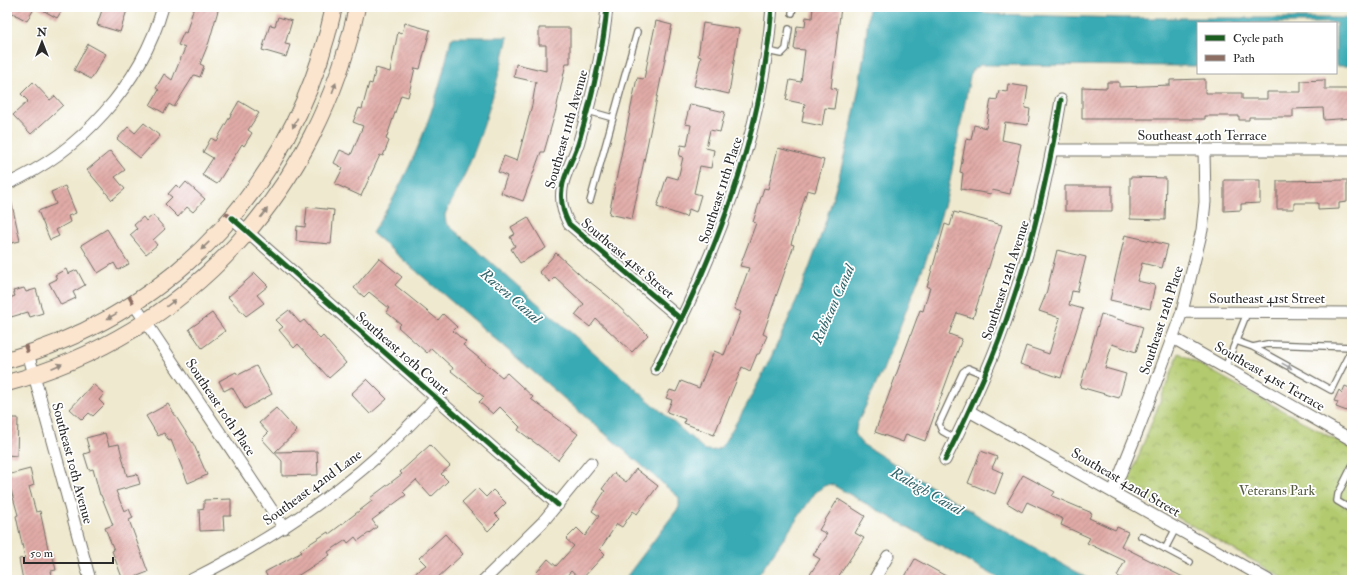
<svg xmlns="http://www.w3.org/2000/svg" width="1359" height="587" viewBox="0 0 1359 587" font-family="'IM FELL Double Pica',serif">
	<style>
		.park { fill: url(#park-crowns); stroke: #6f7a4c }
		.water { fill: #39aab4; stroke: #326a70 }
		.building { fill: url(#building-hatch) }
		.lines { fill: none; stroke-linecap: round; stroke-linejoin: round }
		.lane-casing { stroke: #706e64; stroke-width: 8 }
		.street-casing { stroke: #706e64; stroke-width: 13 }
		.secondary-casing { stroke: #706e64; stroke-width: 18 }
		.lane { stroke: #fff; stroke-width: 5.5 }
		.street { stroke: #fff; stroke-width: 11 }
		.secondary { stroke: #fbe5cf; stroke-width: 16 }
		.quiet { stroke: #8d6e63; stroke-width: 4; stroke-dasharray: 8 4; stroke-linecap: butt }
		.cycleway-casing { stroke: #fff; stroke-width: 8 }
		.cycleway { stroke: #1b5e20; stroke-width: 5 }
		.oneway { fill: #93887d }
		.oneway2 { fill: #a0a0a0 }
		.labels { text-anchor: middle; stroke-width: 3.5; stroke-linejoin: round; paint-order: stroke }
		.street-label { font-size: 14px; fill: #2b2b2b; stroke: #fff }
		.park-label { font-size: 14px; fill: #545b3f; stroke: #fff }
		.water-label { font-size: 15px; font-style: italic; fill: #316469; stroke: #fff }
	</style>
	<defs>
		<pattern id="park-crowns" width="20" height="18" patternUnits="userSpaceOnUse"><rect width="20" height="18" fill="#b3ca6e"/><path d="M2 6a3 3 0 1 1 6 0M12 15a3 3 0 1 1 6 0" fill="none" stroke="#92a45b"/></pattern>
		<pattern id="building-hatch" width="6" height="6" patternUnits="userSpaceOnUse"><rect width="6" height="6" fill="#e1aba7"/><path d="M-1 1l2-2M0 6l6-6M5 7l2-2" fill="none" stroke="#b78b88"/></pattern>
	</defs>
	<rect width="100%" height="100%" fill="#fff"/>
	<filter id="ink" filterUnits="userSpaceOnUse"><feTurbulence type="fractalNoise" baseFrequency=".025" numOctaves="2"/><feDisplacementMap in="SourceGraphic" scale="8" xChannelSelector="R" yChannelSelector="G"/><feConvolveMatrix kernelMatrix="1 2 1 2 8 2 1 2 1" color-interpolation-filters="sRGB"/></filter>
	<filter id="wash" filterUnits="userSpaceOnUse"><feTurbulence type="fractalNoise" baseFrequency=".012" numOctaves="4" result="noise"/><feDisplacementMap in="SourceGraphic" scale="16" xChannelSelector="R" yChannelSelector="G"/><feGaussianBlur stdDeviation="0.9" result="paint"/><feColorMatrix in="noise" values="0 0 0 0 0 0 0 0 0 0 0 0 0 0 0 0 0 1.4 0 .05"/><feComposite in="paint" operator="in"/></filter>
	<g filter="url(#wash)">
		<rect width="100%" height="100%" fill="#efe9cf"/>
		<!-- park -->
		<path class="park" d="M1179 353 1352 449V580H1287L1126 488Z"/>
		<!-- water -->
		<path class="water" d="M869 7H979L985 13 990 14 1120 18H1352V66H1336V23H1198V66L987 65H980L971 71 947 196 931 247 883 370 857 424 855 435 862 444 987 521 1091 580H1002L831 484 824 486 815 493 755 580H624L679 507V498L676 495 372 233C382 217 393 200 401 183 425 137 440 89 451 39L454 37H508C494 96 477 157 447 210L445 215 446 223 704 449C711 452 717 450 722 446 734 426 747 406 757 385 818 267 858 140 869 7Z"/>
		<g id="blocks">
			<!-- building -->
			<path class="building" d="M7 7H35L27 21 7 10Z
				M37 7H64L57 18Z
				M103 7H128L120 32 97 25Z
				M194 7H219L209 42 200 64 204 66 200 77 194 75 174 107 169 104 164 113 150 105 159 90 156 88 164 74 172 80 185 48 178 45 184 32 186 33Z
				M813 7H841L831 88 837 89 834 109 825 108 822 126 802 122 805 104 786 100 790 80 801 82 805 50 794 49 797 26 805 27 806 17 812 18Z
				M278 17 292 21 285 44 290 45 286 57 262 50 270 25 275 26Z
				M656 21 672 25 632 219 609 214 637 78 644 79Z
				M405 23 430 30 420 69 415 68 408 97 401 95 386 139 389 141 383 156 380 155 361 196 335 184 343 168 334 163 340 150 351 155 363 126 353 122 359 108 362 109 369 83 372 84 376 68 390 72 398 32 402 33Z
				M703 23 739 29 729 94 694 86 701 57 698 56Z
				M539 28H570V63H566L556 110 544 152H541L523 201 501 193 507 176 498 172 504 156 517 161 532 105 536 82 514 77 516 64 546 71V45H539Z
				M88 44 106 54 91 79 74 70Z
				M1205 79V93H1242V99H1267V92H1301V81L1325 80V89H1352V118L1324 120 1323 108 1293 109V117H1249V120H1239V116H1205V119H1082V87L1107 88V82H1119V87L1170 85V80Z
				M33 82 50 100 55 96 63 105 31 134 13 115 28 101 21 94Z
				M1008 84 1028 87 1025 108 1030 109 1028 125 1005 122 1002 140 1021 144 1010 194 992 190 991 194 961 189 963 173 960 172 966 139 971 140 974 125 986 128 991 99 997 100 999 91 1007 92Z
				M239 101 259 113 248 130 252 133 244 146 242 144 217 184 202 175 213 158 203 152 211 138 216 141Z
				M690 104 725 112 720 132 710 130 706 148 714 150 711 168 700 166 694 193 701 195 696 212 689 209 686 217 657 207 667 176 678 179 683 157 679 156 681 145 687 146 691 125 685 124Z
				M144 123 160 136 140 158 117 139 128 127 135 133Z
				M778 148 824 160 815 192 807 190 791 244 794 245 763 334 767 336 759 354H757L750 371 742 367 714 435 684 423 685 419 667 412 672 400 666 398 670 390 676 392 681 381 699 388 714 351 724 355 741 312 734 309 749 268 740 266 756 223 753 222 764 188 768 189Z
				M110 151 125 170 115 177 125 189 112 200 87 170Z
				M1130 177 1166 178 1165 220 1130 219Z
				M1224 180H1260V203L1241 204V210L1224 211Z
				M1347 180V202L1339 203V209L1318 210V203H1294V209H1277V181Z
				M186 182 205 199 193 212 187 207 178 217 165 204 172 197 168 194 176 185 180 189Z
				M65 186 76 213 68 216 70 222 56 230 59 236 50 240 38 211 56 204 51 192Z
				M1065 186H1112V211H1065Z
				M7 200H11L20 241 7 244Z
				M307 207 334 210 331 244 296 241 297 226 305 227Z
				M954 212 1002 225 973 318 957 313 949 334 962 339 925 441 906 434 903 442 875 432 920 310 923 311 930 287H927L945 224 950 226Z
				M153 215 165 229 153 240 157 245 146 254 130 235 137 229 134 225 143 217 146 221Z
				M528 217 546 248 520 263 511 249 515 246 510 237 515 234 511 227Z
				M107 229 129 264 118 270 114 263 98 273 81 245Z
				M1125 235 1168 245 1162 268 1142 263 1137 281 1155 285 1150 309 1110 300Z
				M1057 250 1086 257 1077 292 1072 291 1069 305 1083 309 1061 378 1020 364 1026 346 1049 354 1060 318 1039 311 1046 294Z
				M556 253 589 283 590 282 609 297 648 335 632 352 596 319 590 327 575 315 584 304 555 277 550 282 539 272Z
				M379 258 402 277 395 285 438 320 443 314 457 327 453 331 466 342 463 345 502 377 507 373 533 397 531 399 578 434 558 460 518 430 520 427 500 407 493 414 479 402 484 397 451 371 453 368 431 348 427 353 398 327 401 324 386 312 389 308 369 292 364 297 354 288Z
				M66 269 68 274 77 270 85 285 73 292 76 298 61 305 49 283 57 279 55 275Z
				M255 273 268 286 257 295 264 303 246 316 228 297Z
				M24 288 26 292 36 289 43 313 30 317 28 312 11 317 7 299 15 296 13 291Z
				M289 310 300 323 304 320 320 339 323 336 346 363 329 378 298 344 294 348 279 330 283 327 276 320Z
				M212 313 225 331 202 348 189 329Z
				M1101 314 1143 327 1136 352 1112 344 1105 368 1126 374 1119 398 1080 387Z
				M256 366 272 394 245 409 232 387 224 391 219 381 236 372 238 375Z
				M367 379 387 399 370 414 351 394Z
				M93 384 104 394 99 400 104 405 93 416 89 413 82 420 70 409Z
				M1345 386 1352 389V413L1336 407 1338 402 1334 401 1339 390 1342 393Z
				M168 404 194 445 207 475 188 483 171 440 169 441 164 433 158 436 146 416Z
				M276 408 297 431 275 452 317 451 318 475 282 476V461L262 439 268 433 259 423Z
				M7 418H18L17 456 7 455Z
				M105 433 109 446 119 444 127 476 137 474 140 484 116 491 124 511 129 509 133 518 129 520 148 572 127 580H123L112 551 114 550 105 528 113 525 101 495H100L93 469 89 470 84 454 90 452 86 438Z
				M430 445 450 466 441 474 448 481 431 497 416 480 403 492 406 495 372 520 377 527 358 541 355 537 348 543 346 540 328 552 330 555 291 580H269L265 572 302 552 300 550 328 532 329 534 372 501 370 498 402 474 400 472Z
				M981 451 997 457 992 468 1003 473 995 494 968 483Z
				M30 469 34 485 29 487 36 512 40 511 49 553H52L56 570 51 571 53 580H23L19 559 25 558 16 516 18 515 11 490 7 491V475Z
				M636 469 658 486 637 514 633 511 622 527 617 524 600 549 605 554 581 580 571 571 563 580H534L539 574 537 572 548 559 556 566 574 546 566 539 577 528 585 536 599 516 592 511 605 491 602 489 614 473 626 482Z
				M1023 475 1055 492 1052 496 1092 513 1089 518 1115 530 1117 527 1128 532 1121 546 1189 580H1126L1117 576 1125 561 1087 543 1090 538 1061 525 1063 519 1027 502 1022 512 1007 503Z
				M477 488 486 497 493 490 506 503 495 514 500 519 488 531 462 502Z
				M231 499V516H223L224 530 200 531 199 509 204 508V500Z
				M838 499 865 516 855 533 864 538 836 580H818L810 574 820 559 813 555 827 534 819 530Z
				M445 534 463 554 435 580H406L426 565 419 558Z
				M915 559 953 580H903Z"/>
		</g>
	</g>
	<g filter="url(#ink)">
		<use href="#blocks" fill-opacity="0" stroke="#706e64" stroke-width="1"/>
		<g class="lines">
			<!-- lane casing -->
			<g class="lane-casing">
				<path id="lane" d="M792 13 793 7
					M767 51 781 54 786 49 789 29
					M588 111 613 118 637 32
					M590 201 613 118
					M1236 341 1253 347 1331 390 1352 348
					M1253 347 1267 344 1352 347
					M1225 368 1247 313
					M956 439 942 431 939 424 963 372 968 368 985 375
					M1352 466 1338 494 1337 501 1352 510
					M1141 536 1190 562
					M1165 549 1176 528"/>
			</g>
			<!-- street casing -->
			<g class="street-casing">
				<path id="street" d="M607 7C603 53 592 97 579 141 575 156 563 175 562 189 560 203 563 213 569 224L682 320
					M1052 150H1352
					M7 184C80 152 141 85 163 7
					M232 218 558 505
					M133 303 284 528
					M1182 312 1352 313
					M1173 338 1352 440
					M28 353 90 580
					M656 369C716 256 762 136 772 7
					M969 411 1268 580
					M945 460C970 410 994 359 1011 306 1034 239 1049 170 1061 100
					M1113 492 1140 425 1182 312 1202 230 1205 202 1204 150
					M191 580C258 546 324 505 380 454 400 436 417 417 436 398
					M484 580 542 523 591 463
					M874 580 888 556"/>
			</g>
			<!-- secondary casing -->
			<g class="secondary-casing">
				<path id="secondary" d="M7 360C177 312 297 179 334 7
					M7 383C188 335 319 189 357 7"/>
			</g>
			<!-- lane -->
			<use href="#lane" class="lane"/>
			<!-- street -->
			<use href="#street" class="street"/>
			<!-- secondary -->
			<use href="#secondary" class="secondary"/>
			<!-- quiet -->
			<path class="quiet" d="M225 213 232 218
				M129 296 133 303
				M25 345 28 353"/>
			<!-- cycleway casing -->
			<g class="cycleway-casing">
				<path id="cycleway" d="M607 7C603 53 592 97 579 141 575 156 563 175 562 189 560 203 563 213 569 224L682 320
					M232 218 558 505
					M656 369C716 256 762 136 772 7
					M945 460C970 410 994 359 1011 306 1034 239 1049 170 1061 100"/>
			</g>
			<!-- cycleway -->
			<use href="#cycleway" class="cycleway"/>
		</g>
		<!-- one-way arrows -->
		<defs><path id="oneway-solid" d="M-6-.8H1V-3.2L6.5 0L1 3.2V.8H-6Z"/></defs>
		<g class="oneway">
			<use href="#oneway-solid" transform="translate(334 88) rotate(-70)"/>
			<use href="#oneway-solid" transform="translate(295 123) rotate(116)"/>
			<use href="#oneway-solid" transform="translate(264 213) rotate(-52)"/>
			<use href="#oneway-solid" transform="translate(205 246) rotate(136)"/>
			<use href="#oneway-solid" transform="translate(171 303) rotate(-37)"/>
			<use href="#oneway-solid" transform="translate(112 316) rotate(151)"/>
			<use href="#oneway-solid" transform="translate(57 366) rotate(-23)"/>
		</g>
		<use class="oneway2" href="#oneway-solid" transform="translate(1287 366) rotate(29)"/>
	</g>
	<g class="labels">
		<!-- street labels -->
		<g class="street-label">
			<text transform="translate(566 129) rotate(-74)" y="5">Southeast 11th Avenue</text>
			<text x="1202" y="140">Southeast 40th Terrace</text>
			<text transform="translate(720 190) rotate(-72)" y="5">Southeast 11th Place</text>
			<text transform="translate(628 258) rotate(40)" y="5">Southeast 41st Street</text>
			<text transform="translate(1005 280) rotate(-72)" y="5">Southeast 12th Avenue</text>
			<text x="1267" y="303">Southeast 41st Street</text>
			<text transform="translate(1161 320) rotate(-72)" y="5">Southeast 12th Place</text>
			<text transform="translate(403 353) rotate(41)" y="5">Southeast 10th Court</text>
			<text transform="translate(1270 376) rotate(30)" y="5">Southeast 41st Terrace</text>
			<text transform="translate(221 407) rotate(56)" y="5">Southeast 10th Place</text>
			<text transform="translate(73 463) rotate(75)" y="5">Southeast 10th Avenue</text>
			<text transform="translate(1126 482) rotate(30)" y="5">Southeast 42nd Street</text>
			<text transform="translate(312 487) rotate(-36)" y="5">Southeast 42nd Lane</text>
		</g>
		<!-- park labels -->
		<g class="park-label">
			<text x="1277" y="495">Veterans Park</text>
		</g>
		<!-- water labels -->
		<g class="water-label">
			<text transform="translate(511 296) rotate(41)" y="5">Raven Canal</text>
			<text transform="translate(833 304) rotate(-66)" y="5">Rubican Canal</text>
			<text transform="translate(927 491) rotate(30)" y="5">Raleigh Canal</text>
		</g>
	</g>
	<!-- margin -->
	<rect width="1359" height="587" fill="none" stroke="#fff" stroke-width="24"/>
	<!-- legend -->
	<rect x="1197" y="22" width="140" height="52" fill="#ffffff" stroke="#aaaaaa"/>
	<rect x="1205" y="35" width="20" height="6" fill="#1b5e20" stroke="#aaaaaa"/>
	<text x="1233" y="42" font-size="12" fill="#2b2b2b">Cycle path</text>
	<rect x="1205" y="55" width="20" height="6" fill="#8d6e63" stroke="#aaaaaa"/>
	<text x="1233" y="62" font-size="12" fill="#2b2b2b">Path</text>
	<!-- north arrow -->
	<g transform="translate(42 42)" stroke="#ffffff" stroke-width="3" paint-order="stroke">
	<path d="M0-3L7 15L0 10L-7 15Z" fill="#2b2b2b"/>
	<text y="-6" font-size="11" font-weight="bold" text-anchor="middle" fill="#2b2b2b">N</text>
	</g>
	<!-- scale -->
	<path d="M24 557v6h89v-6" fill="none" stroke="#2b2b2b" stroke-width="2"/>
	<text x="30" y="557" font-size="12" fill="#2b2b2b" stroke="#ffffff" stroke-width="3" paint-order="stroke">50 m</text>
</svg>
